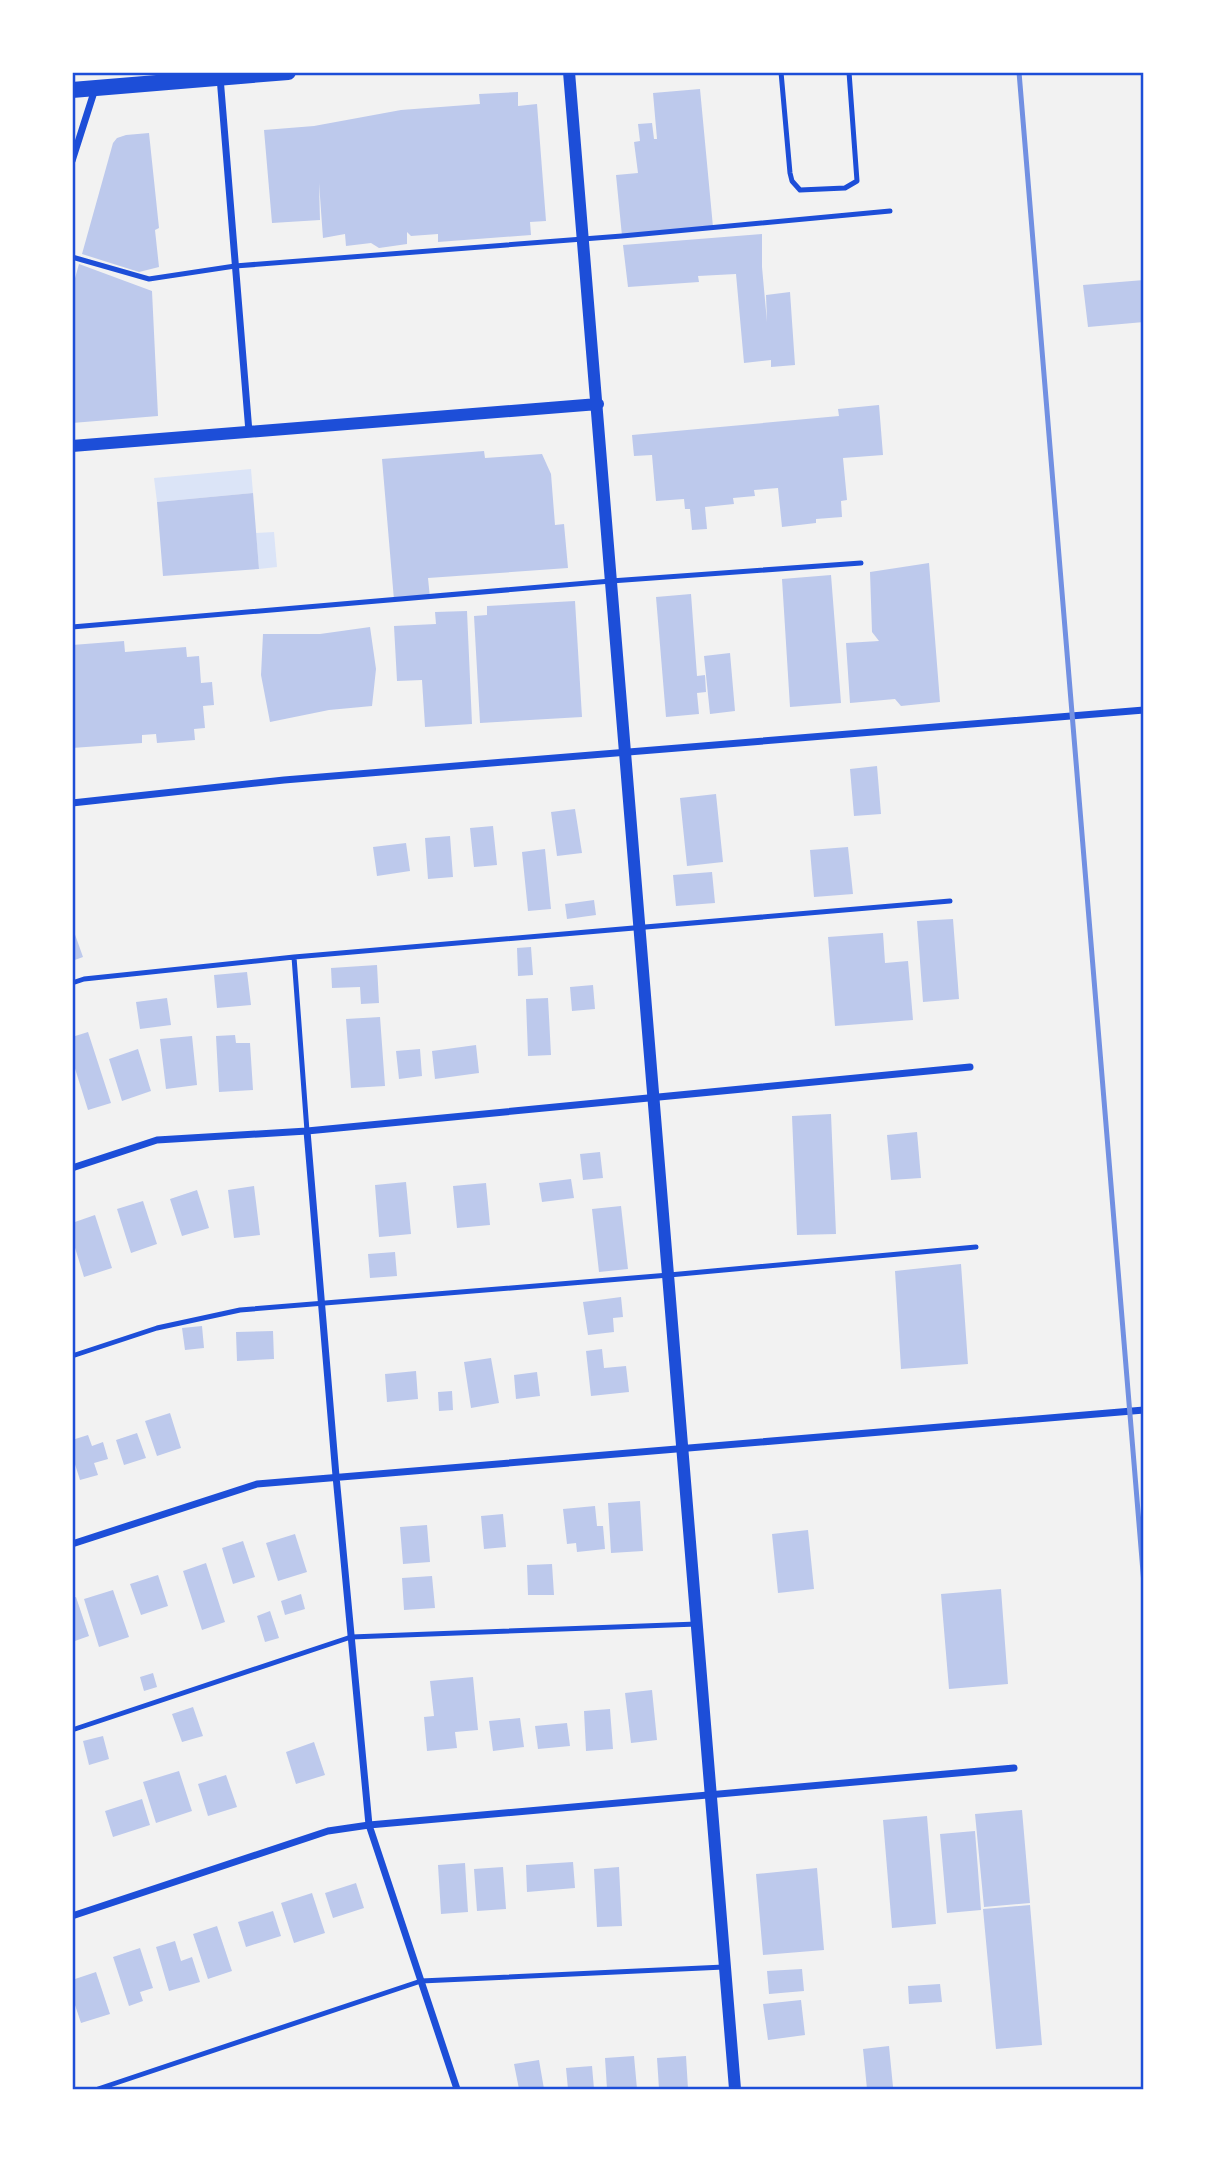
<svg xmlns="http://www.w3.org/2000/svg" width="1216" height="2161" viewBox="0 0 1216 2161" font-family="'Fira Sans Condensed',sans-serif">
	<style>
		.green { fill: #dbe4f7 }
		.building { fill: #bdc9ec }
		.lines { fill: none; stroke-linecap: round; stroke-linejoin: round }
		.service { stroke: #1d4ed8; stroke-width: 5 }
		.minor { stroke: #1d4ed8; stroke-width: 7 }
		.tertiary { stroke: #1d4ed8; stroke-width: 12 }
		.primary { stroke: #1d4ed8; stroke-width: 16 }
		.rail { stroke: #7290e2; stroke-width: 5 }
		.neatline { fill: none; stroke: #1d4ed8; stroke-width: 2.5 }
	</style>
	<rect width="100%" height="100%" fill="#f2f2f2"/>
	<!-- green -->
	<path class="green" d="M251 469 253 493 157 502 154 478Z
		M274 532 277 567 259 569 256 533Z"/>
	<!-- building -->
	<path class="building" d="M700 89 713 227 622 236 616 175 638 173 634 142 640 141 638 124 652 123 654 139H657L653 93Z
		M518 92V106L537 104 546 221 530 222 531 235 438 242V234L411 236 407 232V244L379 248 371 243 346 246 345 234 323 238 319 183 320 220 272 223 264 130 314 126 401 110 480 104 479 94Z
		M149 133 159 228 155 230 159 267 139 272 82 254 113 143 117 138 126 135Z
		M762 234V267L767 322 766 295 790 292 795 365 771 367V360L744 363 736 274 698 276 699 282 628 287 623 245Z
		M79 264 152 291 158 416 72 423V289Z
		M1144 280V322L1088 327 1083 285Z
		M879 405 883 455 843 458 847 500 841 501 842 517 816 519V523L782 527 778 488 754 490 755 496 733 498 734 504 705 507 707 529 692 530 690 509H685L684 499 656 501 652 455 634 456 632 435 839 416 838 409Z
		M484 451 485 458 542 454 551 474 555 525 564 524 568 568 428 578 430 598 394 600 382 459Z
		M253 493 259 569 163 576 157 502Z
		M929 563 940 702 901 706 895 699 850 703 846 643 879 641 872 632 870 572Z
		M831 575 841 703 790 707 782 579Z
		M691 594 697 676 705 675 706 692 697 693 699 714 666 717 656 597Z
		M575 601 582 717 480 723 474 616 487 615V606Z
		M467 611 472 724 425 727 422 680 397 681 394 626 436 624 435 612Z
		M370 627 376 669 372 706 329 710 270 722 261 675 263 634H320Z
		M124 641 125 652 186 647 187 657 199 656 201 683 212 682 214 705 203 706 205 728 194 729 195 740 157 743 156 734 142 735V743L72 748V645Z
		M730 653 735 711 710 714 704 656Z
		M877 766 881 814 854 816 850 769Z
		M716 794 723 862 687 866 680 798Z
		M575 809 582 853 557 856 551 812Z
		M493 826 497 865 474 867 470 828Z
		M450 836 453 877 428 879 425 838Z
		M406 843 410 871 377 876 373 847Z
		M848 847 853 894 814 897 810 850Z
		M545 849 551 909 528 911 522 852Z
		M712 872 715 903 676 906 673 875Z
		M594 900 596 915 567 919 565 904Z
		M953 919 959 999 923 1002 917 921Z
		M72 926 83 957 72 961Z
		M883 933 885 963 908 961 913 1020 835 1026 828 937Z
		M531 947 533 975 518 976 517 948Z
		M377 965 379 1003 361 1004 360 987 332 988 331 968Z
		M247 972 251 1005 217 1008 214 975Z
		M593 985 595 1009 572 1011 570 987Z
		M167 998 171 1025 140 1029 136 1002Z
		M548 998 551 1055 528 1056 526 999Z
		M380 1017 385 1086 351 1088 346 1019Z
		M88 1032 111 1103 88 1110 72 1059V1037Z
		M235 1035 236 1043H250L253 1090 219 1092 216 1036Z
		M192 1036 197 1085 166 1089 160 1039Z
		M476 1045 479 1073 435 1079 432 1051Z
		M138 1049 151 1091 122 1101 109 1059Z
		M420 1049 422 1076 399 1079 396 1051Z
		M831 1114 836 1234 797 1235 792 1116Z
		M917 1132 921 1178 891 1180 887 1135Z
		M600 1152 603 1178 583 1180 580 1154Z
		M571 1179 574 1198 542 1202 539 1183Z
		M406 1182 411 1234 379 1237 375 1185Z
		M486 1183 490 1225 457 1228 453 1186Z
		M254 1186 260 1235 234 1238 228 1190Z
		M197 1190 209 1228 182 1236 170 1199Z
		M143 1201 157 1244 131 1253 117 1209Z
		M621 1206 628 1269 599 1272 592 1209Z
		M95 1215 112 1268 84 1277 72 1238V1223Z
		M395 1252 397 1276 370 1278 368 1254Z
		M961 1264 968 1364 901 1369 895 1271Z
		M621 1297 623 1317 613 1318 614 1332 588 1335 583 1302Z
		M202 1326 204 1348 185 1350 182 1328Z
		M273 1331 274 1359 237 1361 236 1332Z
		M602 1349 604 1368 626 1366 629 1392 591 1396 586 1351Z
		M491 1358 499 1403 471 1408 464 1362Z
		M416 1371 418 1399 387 1402 385 1374Z
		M537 1372 540 1396 516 1399 514 1375Z
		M452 1391 453 1410 439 1411 438 1392Z
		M170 1413 181 1448 157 1456 145 1421Z
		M137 1433 146 1458 124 1465 116 1440Z
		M88 1435 92 1446 103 1442 108 1459 94 1463 98 1475 80 1480 72 1455V1440Z
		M640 1501 643 1551 611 1553 608 1503Z
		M595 1506 597 1526H603L605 1549 577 1552 576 1543 567 1544 563 1509Z
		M503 1514 506 1547 484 1549 481 1516Z
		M427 1525 430 1562 403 1564 400 1527Z
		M808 1530 814 1589 778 1593 772 1534Z
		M295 1534 307 1572 278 1581 266 1543Z
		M243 1541 255 1577 233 1584 222 1548Z
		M206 1563 225 1622 202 1630 183 1571Z
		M552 1564 554 1595H528L527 1565Z
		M158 1575 168 1606 141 1615 130 1584Z
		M432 1576 435 1608 404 1610 402 1578Z
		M1001 1589 1008 1684 949 1689 941 1594Z
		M113 1590 129 1637 99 1647 84 1599Z
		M301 1594 305 1609 285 1615 281 1601Z
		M76 1597 89 1636 72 1642V1598Z
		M270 1611 279 1638 265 1642 257 1616Z
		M153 1673 157 1687 144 1691 140 1677Z
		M473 1677 478 1730 455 1732 457 1748 427 1751 424 1717 434 1716 430 1681Z
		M652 1690 657 1740 631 1743 625 1693Z
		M193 1707 203 1736 182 1742 172 1714Z
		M610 1709 613 1749 586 1751 584 1711Z
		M520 1718 524 1747 493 1751 489 1721Z
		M567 1723 570 1746 538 1749 535 1726Z
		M103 1736 109 1759 89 1765 83 1741Z
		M314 1742 325 1775 296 1784 286 1752Z
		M179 1771 192 1811 156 1823 143 1782Z
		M226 1775 237 1807 208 1816 198 1784Z
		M142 1799 150 1825 113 1837 105 1811Z
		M1022 1810 1030 1903 984 1907 975 1814Z
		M927 1816 936 1924 892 1928 883 1820Z
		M975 1831 981 1910 947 1913 940 1834Z
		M573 1862 575 1888 527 1892 526 1865Z
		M465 1863 468 1912 441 1914 438 1865Z
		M503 1867 506 1909 477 1911 474 1869Z
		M619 1867 622 1926 597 1927 594 1869Z
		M817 1868 824 1950 763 1955 756 1874Z
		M356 1883 364 1908 333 1918 325 1893Z
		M312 1893 325 1933 294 1943 281 1903Z
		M1030 1905 1042 2045 996 2049 983 1909Z
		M273 1911 281 1936 246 1947 238 1922Z
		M217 1926 232 1971 208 1979 193 1934Z
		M175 1941 181 1961 192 1957 200 1982 169 1991 156 1947Z
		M140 1948 153 1988 140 1992 143 2001 129 2006 113 1957Z
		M802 1969 804 1991 769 1994 767 1971Z
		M96 1972 110 2014 81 2023 72 1996V1980Z
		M940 1984 942 2002 909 2004 908 1986Z
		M801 2000 805 2035 768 2040 763 2004Z
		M889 2046 893 2087 867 2089 863 2049Z
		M634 2056 637 2089H607L605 2058Z
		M686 2056 688 2089H659L657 2058Z
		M539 2060 544 2089H519L514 2064Z
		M592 2066 594 2089H568L566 2068Z"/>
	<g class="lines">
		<!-- service -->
		<path class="service" d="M781 72 790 173 792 181 800 190 845 188 857 181 849 72
			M72 257 149 279 235 266 622 236 890 211
			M72 627 611 581 861 563
			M294 957 307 1131
			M72 983 84 979 294 957 950 901
			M72 1356 157 1328 240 1310 669 1275 976 1247
			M72 1730 351 1637 697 1624
			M98 2089 421 1981 724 1967"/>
		<!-- minor -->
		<path class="minor" d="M220 77 249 432
			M72 161 95 89
			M72 803 284 780 1144 710
			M307 1131 336 1476 369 1825 457 2089
			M72 1168 157 1140 307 1131 970 1067
			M72 1544 257 1484 1144 1410
			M72 1916 328 1831 369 1825 1014 1768"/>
		<!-- tertiary -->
		<path class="tertiary" d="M569 72 735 2089
			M72 446 598 404"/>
		<!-- primary -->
		<path class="primary" d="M72 90 288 72"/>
		<!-- rail -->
		<path class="rail" d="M1019 72 1144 1584"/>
	</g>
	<!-- border -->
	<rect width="1216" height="2161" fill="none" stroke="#ffffff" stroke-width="147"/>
	<rect x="74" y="74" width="1068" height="2014" class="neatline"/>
</svg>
